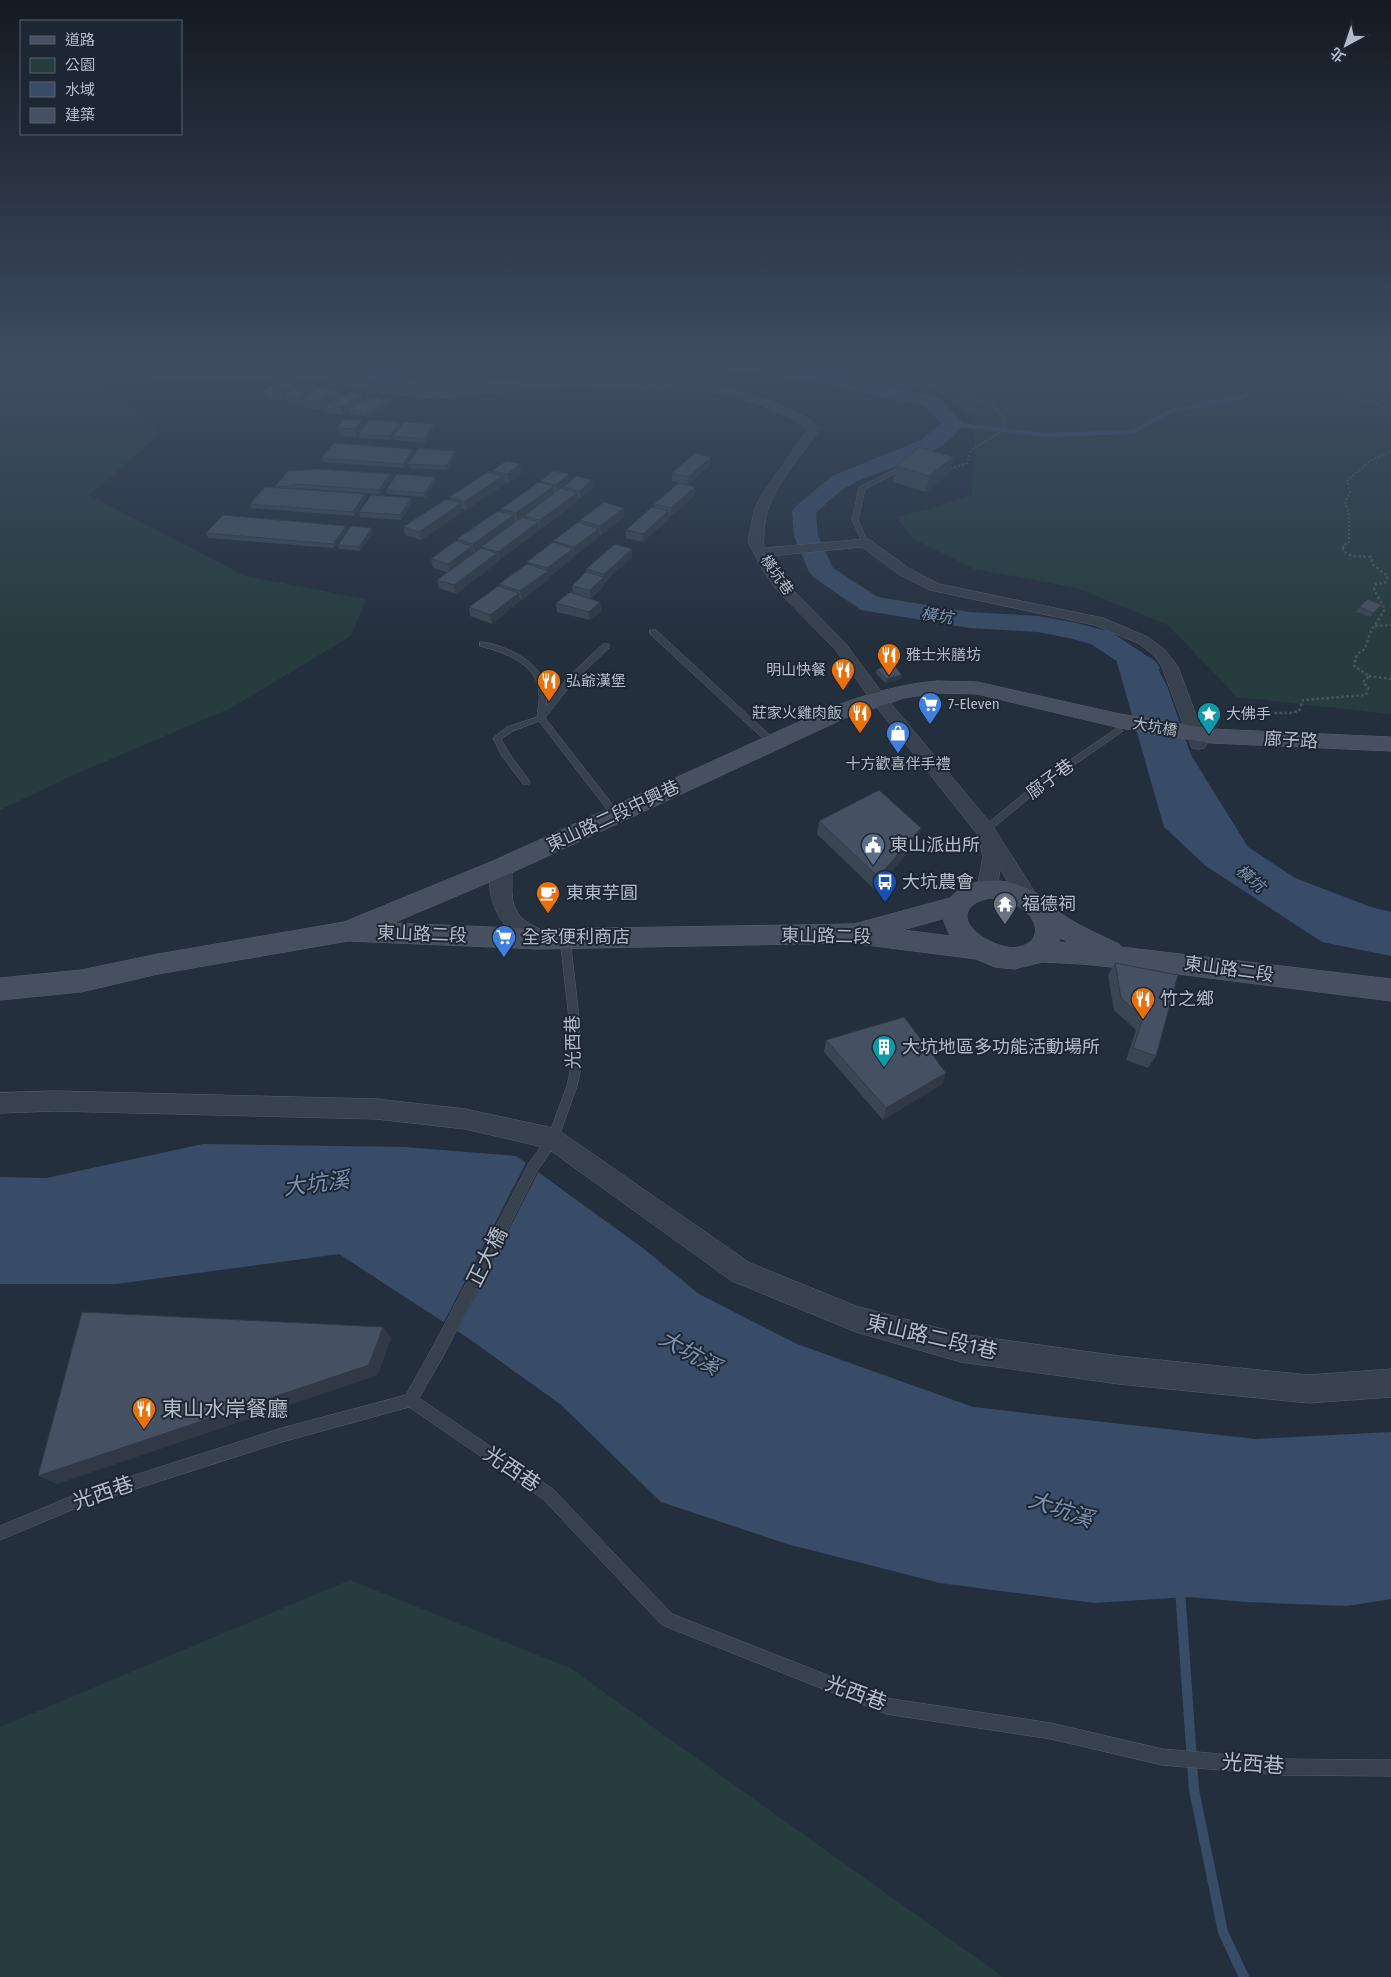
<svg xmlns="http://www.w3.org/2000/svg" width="1391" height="1977" viewBox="0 0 1391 1977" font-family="'Fira Sans Condensed','Noto Sans TC',sans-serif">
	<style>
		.green { fill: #263c3f }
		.water { fill: #394c67 }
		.pier { fill: #242f3e }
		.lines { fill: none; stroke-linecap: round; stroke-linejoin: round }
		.stream-far1 { stroke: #394c67; stroke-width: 4 }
		.stream { stroke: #394c67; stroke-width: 10 }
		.river { fill: #394c67; fill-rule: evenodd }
		.lane-casing { stroke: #565f6c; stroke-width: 1 }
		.street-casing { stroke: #565f6c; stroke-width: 1 }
		.secondary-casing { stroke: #565f6c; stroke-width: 1 }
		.path-far1 { stroke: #44595c; stroke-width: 2; stroke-dasharray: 2 2; stroke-linecap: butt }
		.path { stroke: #44595c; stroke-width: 2.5; stroke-dasharray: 2.5 2.5; stroke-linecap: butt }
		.lane { fill: #38414e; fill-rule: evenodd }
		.street { fill: #38414e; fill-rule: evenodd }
		.secondary { fill: #465061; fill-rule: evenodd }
		.wall { fill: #3b4654 }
		.shaded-wall { fill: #303945 }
		.building { fill: #455162; stroke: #303945 }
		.labels { text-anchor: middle; stroke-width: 4; stroke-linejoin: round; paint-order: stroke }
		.far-street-label { font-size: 15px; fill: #b4bcc9; stroke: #1d2633 }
		.far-poi-label { font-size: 15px; fill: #b4bcc9; stroke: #1d2633; text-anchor: start }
		.far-water-label { font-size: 16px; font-style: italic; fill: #7c92b1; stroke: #1d2633 }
		.street-label { font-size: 18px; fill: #b4bcc9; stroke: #1d2633 }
		.poi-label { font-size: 18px; fill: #b4bcc9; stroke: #1d2633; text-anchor: start }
		.near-street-label { font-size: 21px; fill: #b4bcc9; stroke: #1d2633 }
		.near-poi-label { font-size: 21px; fill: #b4bcc9; stroke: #1d2633; text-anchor: start }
		.near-water-label { font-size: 22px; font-style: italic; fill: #7c92b1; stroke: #1d2633 }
	</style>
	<rect width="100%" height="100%" fill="#242f3e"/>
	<!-- green -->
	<path class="green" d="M0 366H136L94 375 160 434 89 495 245 576 366 599 351 636 231 708 71 776 0 810Z
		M796 366H1391V714L1237 697 1168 625 1077 588 974 569 912 538 896 517 933 508 972 495 975 418 941 395Z
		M350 1580 570 1668 1003 1977H0V1727Z"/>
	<!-- water -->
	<path class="water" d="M1101 638 1153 659 1167 686 1191 755 1248 847 1295 878 1371 907 1391 912V956L1322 942 1206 866 1164 827 1114 652Z
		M203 1144 405 1147 516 1156 644 1249 699 1294 797 1344 973 1407 1255 1439 1391 1432V1599L1347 1606 1247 1602 1187 1597 1094 1603 940 1583 787 1544 661 1502 560 1404 468 1338 339 1254 116 1284H0V1177L46 1178Z"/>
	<!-- pier -->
	<path class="pier" d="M527 1161 540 1169 456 1333 443 1324Z"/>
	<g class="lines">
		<!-- stream-far1 -->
		<path class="stream-far1" d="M822 377 842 366
			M953 424 1044 435 1133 432 1170 411 1244 396 1280 366"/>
		<!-- stream -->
		<path class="stream" d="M1180 1589 1194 1790 1223 1932 1244 1977"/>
		<!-- river -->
		<path class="river" d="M342 366H370L401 377 430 383 496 381 613 366H659L656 370 649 372 566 385 496 393 430 395 389 386 345 370Z
			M702 366H787L822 371 940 398 964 424C938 462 886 465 849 486 837 492 826 504 816 513L818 536 833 568 878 597 969 612 1038 616 1077 623 1111 632 1156 662 1160 668 1156 674 1146 677 1136 674 1091 644 1073 639 1038 632 969 628 861 610 813 577 809 572 794 536 792 511 796 506 832 476 921 440 941 423 926 407 822 383 751 372 705 370Z"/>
		<!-- lane casing -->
		<g class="lane-casing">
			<path id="lane" d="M563 366H567L569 372 575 383H571L563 372Z
				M904 465 909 466 865 489 858 520 868 543 863 544 852 520 859 488Z
				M650 630H656L776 741V745H770L650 634Z
				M480 642C489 642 499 646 507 649 533 660 550 677 546 706L567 678 603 644H609V648L573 682 545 718 619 813 620 815 619 817H613L539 721 513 731 501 739 509 753 530 782 529 784H523L502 756 493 738 507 727 537 717C538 709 540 701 539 693 538 664 504 652 480 646Z
				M1116 729H1119L1123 731 1044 786 988 832H982L981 830 982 828 1038 782Z
				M565 934 570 938 579 1018 580 1072 577 1086 557 1142 537 1171 446 1351 419 1398 553 1489 672 1614 886 1698 1051 1723 1162 1749 1280 1759 1391 1760V1776L1280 1775 1162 1765 1051 1739 886 1714 662 1625 543 1499 409 1407 282 1442 79 1507 0 1540V1526L79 1493 282 1428 406 1395 436 1341 529 1163 548 1137 567 1086 570 1072 569 1018 560 938Z"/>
		</g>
		<!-- street casing -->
		<g class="street-casing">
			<path id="street" d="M130 366H143L176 375 281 372 322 374 380 387 436 392 573 379 714 386 744 392 767 400 802 415 820 428C800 460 763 494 764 534 764 540 762 543 765 548L865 539 870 540 910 569 939 584 1103 618 1148 637 1165 650 1178 667 1207 744 1204 748 1198 749 1192 748 1162 667 1155 656 1138 643 1094 625 930 590 900 575 862 547 770 556 787 584 845 643 883 694 992 825 1041 902 1038 907 1031 909 1024 907 1000 869 997 889 994 894 987 896 980 894 977 889 983 857 978 835 871 700 835 649 777 590 764 572 748 542 754 511 761 496 808 429 794 419 759 404 737 397 714 392 573 385 436 398 380 393 322 380 281 378 176 381 145 374 131 368Z
				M502 860 509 862C516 874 507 896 517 912 525 926 544 927 550 939L547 944C538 947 534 945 525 941 499 930 480 888 495 862Z
				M55 1091 376 1099 465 1109 553 1128 561 1132 750 1263 856 1306 961 1334 1119 1356 1309 1375 1391 1369V1397L1309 1403 1119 1384 961 1362 856 1332 732 1281 547 1148 465 1129 376 1119 55 1111 0 1113V1093Z"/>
		</g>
		<!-- secondary casing -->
		<g class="secondary-casing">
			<path id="secondary" d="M938 681 977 682 1120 714 1211 729 1391 737V751L1211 743 1120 728 977 694 938 693 904 698 843 719 511 873 393 923 540 929 854 924 950 898C971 873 1013 878 1038 894 1045 898 1049 905 1055 909 1074 924 1098 934 1119 944L1121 947 1391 979V1001L1170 973 1082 964 1042 962 1014 969 995 967 976 959 851 943 540 949 348 941 158 974 81 992 0 1000V978L81 970 158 954 344 922 493 861 827 709C864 695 899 684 938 681ZM989 898C999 899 1009 901 1018 906 1037 916 1045 941 1019 947 997 952 949 923 974 904 978 901 984 900 989 898ZM943 919 950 936 903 930ZM1061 938 1069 943 1059 942Z"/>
		</g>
		<!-- path-far1 -->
		<path class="path-far1" d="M876 366 883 372 945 388 995 407 1004 420 1003 431 971 450 967 463 947 470
			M1348 366 1346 369 1337 371 1340 375 1338 378 1343 393 1391 409
			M1343 548V546L1349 542C1348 526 1352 518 1345 502L1350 492 1347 481 1371 460 1391 451"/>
		<!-- path -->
		<path class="path" d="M1375 626 1391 625
			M1369 676 1391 679
			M1235 718 1255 713H1290L1299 711 1303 700 1366 695 1368 688 1363 682 1369 676 1354 666 1357 654 1365 649 1370 633 1385 609 1374 590 1376 584 1385 583 1388 576 1373 565 1371 557 1352 556 1343 551V547"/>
		<!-- lane -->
		<use href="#lane" class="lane"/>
		<!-- street -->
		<use href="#street" class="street"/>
		<!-- secondary -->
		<use href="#secondary" class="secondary"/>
	</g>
	<!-- wall -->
	<path class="wall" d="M297 381 298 385 318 389 338 390 340 397 346 395 360 394 362 401 386 400V404L367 417 350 414 349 410 343 415 325 412 324 408 321 410 304 407 303 404 302 405 287 402 286 398 282 400 266 398 264 390Z
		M362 420 364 428 400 422 401 426 435 428 425 443 394 440 393 438 391 440 359 438V435L357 437 340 436 337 428Z
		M414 453 404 468 323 462 321 458Z
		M456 455 447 470 409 468 408 464Z
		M953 457 950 473 926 492 893 482 896 466Z
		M710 465 688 485 695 495 671 516H669V519L643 542 626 538V530L654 507V504L678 483 672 481V473Z
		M492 471 522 472 509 483 504 482 505 484 466 510 462 509V512L421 540 405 535 403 527 450 500 449 497 492 473Z
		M390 474 391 478 380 494 296 488 295 489 366 498 354 516 251 508 250 504 274 488V487Z
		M435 477 436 481 426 497 387 494 386 490Z
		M541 481 570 482 593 488 580 499 577 498 578 501 541 529 539 528V530L499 560H498L499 561 456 594 439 588 437 580 447 572 433 568 431 559 458 542 457 539 501 511V509L541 483Z
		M411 498 412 502 401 520 360 517 359 512Z
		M624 517 601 535 599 534V537L574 556V557L549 577V579L522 600 520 599V601L492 624 470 616 469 607 500 586 499 584 527 564V562L553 542V541L580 523V520Z
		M347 530 334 548 208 538 206 533Z
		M373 532 360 551 339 549 338 545Z
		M632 549V557L604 583V585L591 599 600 602 601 611 590 620 557 612 556 603 573 593 572 586 587 572 586 569Z
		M1382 605 1379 609 1370 617 1356 612 1359 607Z
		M877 669 901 679 885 683 876 673Z
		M819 821 918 841 875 890 817 834Z
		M1115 963 1178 975 1156 1056 1148 1068 1126 1060 1136 1030 1114 1010 1108 975Z
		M826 1040 946 1073 942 1084 883 1120 824 1052Z"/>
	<!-- shaded-wall -->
	<path class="shaded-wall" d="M297 381 299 389 284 394 286 398 282 400 279 392Z
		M317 386 320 394 302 399 303 404 302 405 300 397Z
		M338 390 340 398 321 410 318 402Z
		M360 394 362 402 343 415 341 407Z
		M386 400V404L367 417 366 413Z
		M362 420 364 428 358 434 359 435 357 437 355 429Z
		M400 422 401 426 393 436V438L391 440 390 436Z
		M434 424 435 428 425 443 424 439Z
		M413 449 414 453 404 468 403 464Z
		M456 451V455L447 470 446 466Z
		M711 457 710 465 688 485V477Z
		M953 457 950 473 926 492 929 476Z
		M521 464 522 472 509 483 507 474Z
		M390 474 391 478 380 494 379 490Z
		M569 474 570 483 557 493 556 485Z
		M503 476 505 484 466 510 464 502Z
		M435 477 436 481 426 497 425 493Z
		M592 480 593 488 580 499V491Z
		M554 486 555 495 524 516V517L518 522 516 513Z
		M695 487V495L671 516V508Z
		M577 493 578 501 541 529 540 520Z
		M365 494 366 498 354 516 353 512Z
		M411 498 412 502 401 520 400 515Z
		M461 503 462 512 421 540 419 532Z
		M624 508V517L601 535 600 526Z
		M668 511 669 519 643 542V534Z
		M514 515 515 524 481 547 482 548 475 553 473 544Z
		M538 522 539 530 499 560 498 552Z
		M346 526 347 530 334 548 333 544Z
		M372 528 373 532 360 551 359 547Z
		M599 529V537L575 556 574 547Z
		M472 546 474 555 450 573 448 564Z
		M573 549 574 557 549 577V579L522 600 520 591 548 571 547 568Z
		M632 549V557L604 583V574Z
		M497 553 499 561 456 594 454 585Z
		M604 577V585L590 599V590Z
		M519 593 520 601 492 624 490 615Z
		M600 602 601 611 590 620 589 612Z
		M1382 605 1379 609 1370 617 1373 613Z
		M902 675 901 679 885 683 886 679Z
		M921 828 918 841 875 890 878 877Z
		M946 1073 942 1084 883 1120 886 1108Z
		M383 1327 391 1338 378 1375 57 1484 38 1476Z"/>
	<!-- building -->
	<path class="building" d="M282 378 297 381 279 392 264 390Z
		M302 383 317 386 300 397 284 394Z
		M321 387 338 390 318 402 302 399Z
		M351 392 360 394 341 407 332 405Z
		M343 395H346L332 405 333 409 324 408Z
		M368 397 386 400 366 413 349 410Z
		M344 419 362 420 355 429 337 428Z
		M370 420 400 422 390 436 358 434Z
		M404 422 434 424 424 439 393 436Z
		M334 443 413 449 403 464 321 458Z
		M919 447 953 457 929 476 896 466Z
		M418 449 456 451 446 466 408 464Z
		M695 453 711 457 688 477 672 473Z
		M506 461 521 464 507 474 492 471Z
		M317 469 390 474 379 490 295 484 293 486 274 487 288 471Z
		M553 471 569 474 556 485 541 481Z
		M488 472 503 476 464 502 449 497Z
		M397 474 435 477 425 493 386 490Z
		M576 476 592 480 580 491 564 487Z
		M538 482 554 486 516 513 501 509Z
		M679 483 695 487 671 508 654 504Z
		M265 487 365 494 353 512 250 504Z
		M561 488 577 493 540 520 524 516Z
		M371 495 411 498 400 515 359 512Z
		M446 499 461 503 419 532 403 527Z
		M604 502 624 508 600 526 580 520Z
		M652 507 668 511 643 534 626 530Z
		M498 511 514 515 473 544 457 539Z
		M223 515 346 526 333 544 206 533Z
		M522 517 538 522 498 552 481 547Z
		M578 522 599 529 574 547 553 541Z
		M351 526 372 528 359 547 338 545Z
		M455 541 472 546 448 564 431 559Z
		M553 542 573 549 547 568 527 562Z
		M615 544 632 549 604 574 586 569Z
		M481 548 497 553 454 585 437 580Z
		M527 564 548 571 520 591 499 584Z
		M586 572 604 577 590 590 572 586Z
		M498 586 519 593 490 615 469 607Z
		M570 592 600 602 589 612 556 603Z
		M1368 599 1382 605 1373 613 1359 607Z
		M894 665 902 675 886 679 877 669Z
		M879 790 921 828 878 877 819 821Z
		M1115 963 1178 975 1156 1056 1133 1048 1143 1018 1121 998Z
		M904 1017 946 1073 886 1108 826 1040Z
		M82 1312 383 1327 369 1365 38 1476Z"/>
	<!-- sky -->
	<linearGradient id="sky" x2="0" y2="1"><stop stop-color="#141a22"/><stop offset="0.57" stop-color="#3f4d63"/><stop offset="1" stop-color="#3f4d63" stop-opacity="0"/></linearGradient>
	<rect width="1391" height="643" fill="url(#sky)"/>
	<!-- icons -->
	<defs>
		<g id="restaurant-pin" transform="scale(1.25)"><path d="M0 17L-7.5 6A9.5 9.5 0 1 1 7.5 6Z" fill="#e8710a" stroke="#1d2633"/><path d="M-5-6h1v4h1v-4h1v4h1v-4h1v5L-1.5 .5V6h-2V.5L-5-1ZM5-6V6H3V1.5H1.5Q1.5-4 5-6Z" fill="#fff"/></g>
		<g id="supermarket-pin" transform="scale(1.25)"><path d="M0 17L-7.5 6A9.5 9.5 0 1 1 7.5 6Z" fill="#3f7fe0" stroke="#1d2633"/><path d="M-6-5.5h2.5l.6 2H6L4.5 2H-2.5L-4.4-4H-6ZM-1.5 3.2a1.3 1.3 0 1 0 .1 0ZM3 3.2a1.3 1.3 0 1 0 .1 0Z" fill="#fff"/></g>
		<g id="sight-pin" transform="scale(1.25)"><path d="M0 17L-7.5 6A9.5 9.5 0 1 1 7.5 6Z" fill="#0f9aa8" stroke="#1d2633"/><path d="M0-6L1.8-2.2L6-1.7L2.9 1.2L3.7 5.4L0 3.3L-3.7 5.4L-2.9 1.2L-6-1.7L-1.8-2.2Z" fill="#fff"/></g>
		<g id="shop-pin" transform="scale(1.25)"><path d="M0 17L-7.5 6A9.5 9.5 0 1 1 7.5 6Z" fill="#3f7fe0" stroke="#1d2633"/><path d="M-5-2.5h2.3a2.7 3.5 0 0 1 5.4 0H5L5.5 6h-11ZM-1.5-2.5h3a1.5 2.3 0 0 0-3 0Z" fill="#fff"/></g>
		<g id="civic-pin" transform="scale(1.25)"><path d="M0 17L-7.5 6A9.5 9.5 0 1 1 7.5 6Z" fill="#5c6f8a" stroke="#1d2633"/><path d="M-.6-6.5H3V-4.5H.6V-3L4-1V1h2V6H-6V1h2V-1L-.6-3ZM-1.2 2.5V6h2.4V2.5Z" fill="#fff"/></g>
		<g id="bus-pin" transform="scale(1.25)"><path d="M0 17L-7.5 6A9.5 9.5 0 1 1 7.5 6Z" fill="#1a4fb4" stroke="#1d2633"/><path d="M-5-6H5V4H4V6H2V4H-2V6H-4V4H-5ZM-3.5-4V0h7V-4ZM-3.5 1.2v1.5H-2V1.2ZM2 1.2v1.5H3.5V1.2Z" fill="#fff"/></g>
		<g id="cafe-pin" transform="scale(1.25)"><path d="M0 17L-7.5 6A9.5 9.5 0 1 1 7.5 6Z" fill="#e8710a" stroke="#1d2633"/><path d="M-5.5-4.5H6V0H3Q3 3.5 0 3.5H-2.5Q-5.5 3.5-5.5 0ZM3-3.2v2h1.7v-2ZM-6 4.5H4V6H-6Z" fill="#fff"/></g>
		<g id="temple-pin" transform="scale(1.25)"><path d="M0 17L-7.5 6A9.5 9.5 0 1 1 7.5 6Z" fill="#6b7280" stroke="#1d2633"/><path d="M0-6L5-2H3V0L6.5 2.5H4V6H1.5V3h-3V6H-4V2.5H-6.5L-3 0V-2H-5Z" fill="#fff"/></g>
		<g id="building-pin" transform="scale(1.25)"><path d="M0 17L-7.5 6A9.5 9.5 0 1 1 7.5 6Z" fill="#0f9aa8" stroke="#1d2633"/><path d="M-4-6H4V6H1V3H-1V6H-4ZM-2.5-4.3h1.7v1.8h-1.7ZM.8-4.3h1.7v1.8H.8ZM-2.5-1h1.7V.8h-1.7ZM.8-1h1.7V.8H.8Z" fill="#fff"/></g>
	</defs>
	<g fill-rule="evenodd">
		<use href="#restaurant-pin" x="889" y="655"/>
		<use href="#restaurant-pin" x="843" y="670"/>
		<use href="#restaurant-pin" x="549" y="681"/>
		<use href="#supermarket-pin" x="930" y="704"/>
		<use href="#restaurant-pin" x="860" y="713"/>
		<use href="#sight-pin" x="1209" y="714"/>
		<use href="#shop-pin" x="898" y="733"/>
		<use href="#civic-pin" x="873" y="845"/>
		<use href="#bus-pin" x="885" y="882"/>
		<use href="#cafe-pin" x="548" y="893"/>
		<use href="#temple-pin" x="1005" y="904"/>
		<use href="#supermarket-pin" x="504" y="937"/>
		<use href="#restaurant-pin" x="1143" y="999"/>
		<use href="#building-pin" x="884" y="1047"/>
		<use href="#restaurant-pin" x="144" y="1409"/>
	</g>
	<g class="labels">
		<!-- far-street labels -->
		<g class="far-street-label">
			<text transform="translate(777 575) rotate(55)" y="5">橫坑巷</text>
			<text transform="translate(1155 727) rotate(10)" y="5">大坑橋</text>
		</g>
		<!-- far-poi labels -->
		<g class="far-poi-label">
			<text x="906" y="660">雅士米膳坊</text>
			<text x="826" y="675" text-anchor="end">明山快餐</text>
			<text x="566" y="686">弘爺漢堡</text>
			<text x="948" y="709">7-Eleven</text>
			<text x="842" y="718" text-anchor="end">莊家火雞肉飯</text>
			<text x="1226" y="719">大佛手</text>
			<text x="898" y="769" text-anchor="middle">十方歡喜伴手禮</text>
		</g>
		<!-- far-water labels -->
		<g class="far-water-label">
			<text transform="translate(937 615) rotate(9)" y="6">橫坑</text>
			<text transform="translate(1251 878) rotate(41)" y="6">橫坑</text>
		</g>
		<!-- street labels -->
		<g class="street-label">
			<text transform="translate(1291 740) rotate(3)" y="6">廍子路</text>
			<text transform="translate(1050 779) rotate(-36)" y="6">廍子巷</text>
			<text transform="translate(613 816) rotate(-25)" y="6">東山路二段中興巷</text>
			<text transform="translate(422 934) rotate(2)" y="6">東山路二段</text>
			<text transform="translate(826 936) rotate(1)" y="6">東山路二段</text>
			<text transform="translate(1229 969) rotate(8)" y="6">東山路二段</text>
			<text transform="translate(573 1042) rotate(-91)" y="6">光西巷</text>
		</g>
		<!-- poi labels -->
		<g class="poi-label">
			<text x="890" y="851">東山派出所</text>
			<text x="902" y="888">大坑農會</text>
			<text x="566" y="899">東東芋圓</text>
			<text x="1022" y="910">福德祠</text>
			<text x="522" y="943">全家便利商店</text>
			<text x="1160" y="1005">竹之鄉</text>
			<text x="902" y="1053">大坑地區多功能活動場所</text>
		</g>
		<!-- near-street labels -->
		<g class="near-street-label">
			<text transform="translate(487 1257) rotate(-63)" y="7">正大橋</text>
			<text transform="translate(932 1337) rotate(13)" y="7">東山路二段1巷</text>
			<text transform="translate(512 1469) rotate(34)" y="7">光西巷</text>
			<text transform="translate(103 1493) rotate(-19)" y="7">光西巷</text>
			<text transform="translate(856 1693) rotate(20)" y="7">光西巷</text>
			<text transform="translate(1253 1764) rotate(4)" y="7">光西巷</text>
		</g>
		<!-- near-poi labels -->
		<g class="near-poi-label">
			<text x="162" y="1416">東山水岸餐廳</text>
		</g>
		<!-- near-water labels -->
		<g class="near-water-label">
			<text transform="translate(316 1183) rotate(-7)" y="8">大坑溪</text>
			<text transform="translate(690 1352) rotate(30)" y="8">大坑溪</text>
			<text transform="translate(1061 1509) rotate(19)" y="8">大坑溪</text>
		</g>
	</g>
	<!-- legend -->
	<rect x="20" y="20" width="162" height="115" fill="#1d2633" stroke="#59626f"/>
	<rect x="30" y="36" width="25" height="8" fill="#465061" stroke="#59626f"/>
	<text x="65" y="45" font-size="15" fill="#b4bcc9">道路</text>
	<rect x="30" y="58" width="25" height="15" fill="#263c3f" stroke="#59626f"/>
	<text x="65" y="70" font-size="15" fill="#b4bcc9">公園</text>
	<rect x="30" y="82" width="25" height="15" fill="#394c67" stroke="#59626f"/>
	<text x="65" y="95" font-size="15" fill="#b4bcc9">水域</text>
	<rect x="30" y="108" width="25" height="15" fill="#455162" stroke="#59626f"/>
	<text x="65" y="120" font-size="15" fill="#b4bcc9">建築</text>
	<!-- north arrow -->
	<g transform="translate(1346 45) rotate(220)" stroke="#1d2633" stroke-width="4" paint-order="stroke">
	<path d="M0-4L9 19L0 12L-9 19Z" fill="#b4bcc9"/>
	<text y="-8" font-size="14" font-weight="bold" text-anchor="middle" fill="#b4bcc9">北</text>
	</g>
</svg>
